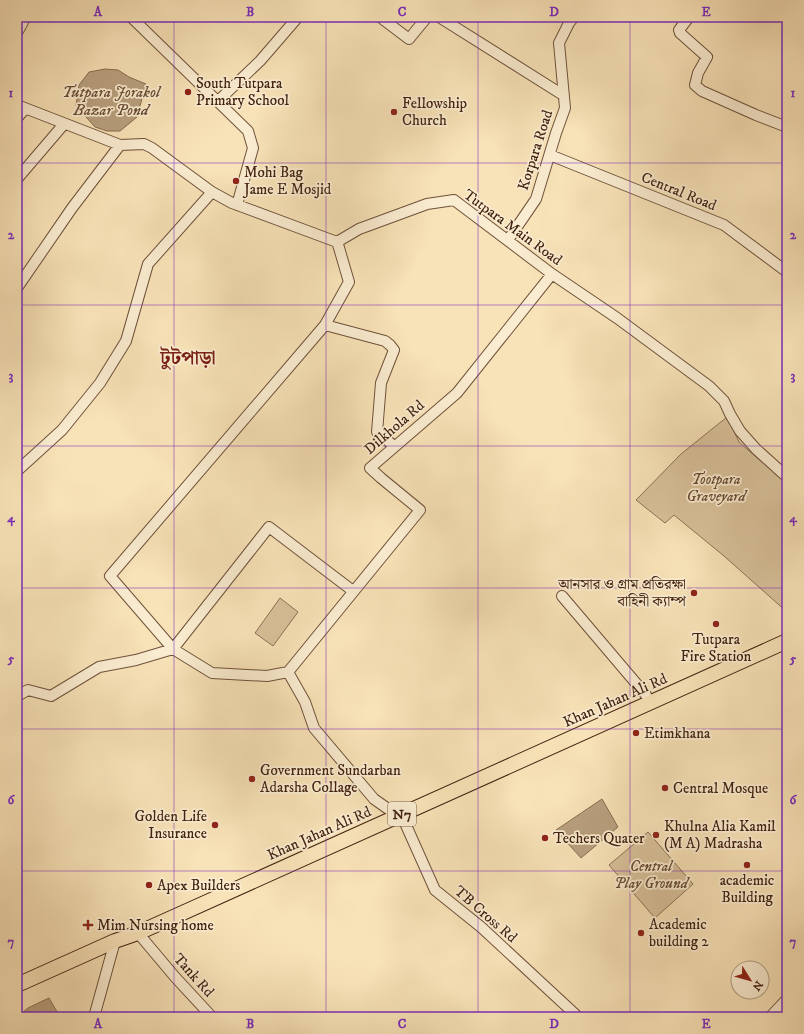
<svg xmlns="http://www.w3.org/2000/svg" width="804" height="1034" viewBox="0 0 804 1034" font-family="'IM FELL DW Pica','Noto Serif Bengali',serif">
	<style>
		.green { fill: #d9c19b; stroke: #8c7156 }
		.water { fill: #b9a07f; stroke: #896d53 }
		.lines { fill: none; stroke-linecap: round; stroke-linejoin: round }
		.minor-casing { stroke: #6e513a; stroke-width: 12 }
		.highway-casing { stroke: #402111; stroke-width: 16 }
		.minor { stroke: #faecd0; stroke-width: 10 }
		.highway { stroke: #f8e2b7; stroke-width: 14 }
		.grid { fill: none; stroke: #7b2cbf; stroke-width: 1; stroke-opacity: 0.55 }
		.poi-dot { fill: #8f2418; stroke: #faecd0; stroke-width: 1.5 }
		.labels { text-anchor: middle; stroke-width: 3.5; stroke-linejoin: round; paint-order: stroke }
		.shield { fill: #faecd0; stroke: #785e4a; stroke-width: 1 }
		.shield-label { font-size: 14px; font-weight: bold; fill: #402111 }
		.poi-label { font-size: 15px; fill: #402111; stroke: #faecd0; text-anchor: start }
		.street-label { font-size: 15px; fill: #402111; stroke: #faecd0 }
		.park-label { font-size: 15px; font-style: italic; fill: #664934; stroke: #faecd0 }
		.water-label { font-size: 16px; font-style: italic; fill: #6a4d38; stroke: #faecd0 }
		.district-label { font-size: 19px; font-weight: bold; fill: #7a1f14; stroke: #faecd0 }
		.neatline { fill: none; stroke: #7b2cbf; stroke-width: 1.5 }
		.grid-label { font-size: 13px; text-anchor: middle; font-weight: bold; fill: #7b2cbf }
	</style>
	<rect width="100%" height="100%" fill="#f8e2b7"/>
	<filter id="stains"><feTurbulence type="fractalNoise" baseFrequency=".005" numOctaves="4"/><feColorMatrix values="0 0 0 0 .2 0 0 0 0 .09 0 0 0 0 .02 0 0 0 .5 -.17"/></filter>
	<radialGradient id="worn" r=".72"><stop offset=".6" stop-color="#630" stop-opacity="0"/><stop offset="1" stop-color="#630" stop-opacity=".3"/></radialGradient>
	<!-- green -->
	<path class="green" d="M727 417 739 442 787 484V612L724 556 674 515 665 523 636 500 681 454Z
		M280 598 298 612 273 646 255 633Z
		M648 832 693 884 655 918 609 865Z"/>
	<!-- water -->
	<path class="water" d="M105 69 118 70 129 77 146 84 137 117 120 131H107L95 127 76 106 79 85 89 72Z
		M602 799 618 827 581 858 556 830Z
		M49 998 60 1017H17L28 1008Z"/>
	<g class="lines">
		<!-- minor casing -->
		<g class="minor-casing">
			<path id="minor" d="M131 17 248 131 253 148 237 205
				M380 17 409 39 427 17
				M439 17 563 95
				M689 17 679 30 680 33 707 57 698 73 695 85 702 91 756 115 787 127
				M17 33 23 22V17
				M218 101 260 61 298 17
				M17 105 120 145 144 144 152 148 212 192 232 203 337 242 359 229 427 204 454 200 552 274 617 318 709 386 724 401 730 414 740 431 756 449 787 477
				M17 118 25 109
				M550 155 724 225 787 272
				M17 179 64 124
				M508 240 536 199 556 133 565 108 559 43 569 23 574 17
				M337 241 349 282 325 325 110 576 173 649 269 527 353 591
				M17 288 72 208 120 145
				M325 325 385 341 390 345 394 350 381 383 377 432 394 446
				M17 471 62 430 100 383 126 341 148 264 212 192
				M562 596 646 695
				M288 672 420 510 381 478 370 468 457 393 552 274
				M288 672 305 702 314 728 374 799 391 811 401 814 435 890 481 927 578 1017
				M17 696 28 690 51 696 99 667 136 660 173 649 212 673 267 676 288 672
				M138 933 175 977 212 1017
				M94 1017 115 941
				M770 1017 787 999"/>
		</g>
		<!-- highway casing -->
		<g class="highway-casing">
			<path id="highway" d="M17 985 115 941 138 933 787 641"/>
		</g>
		<!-- minor -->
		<use href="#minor" class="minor"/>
		<!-- highway -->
		<use href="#highway" class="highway"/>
	</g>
	<!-- grid -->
	<path class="grid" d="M174 17V1017M326 17V1017M478 17V1017M630 17V1017M17 163H787M17 305H787M17 446H787M17 588H787M17 729H787M17 871H787"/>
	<!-- markers -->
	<g class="poi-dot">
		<circle cx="188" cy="92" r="4"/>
		<circle cx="394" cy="112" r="4"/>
		<circle cx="236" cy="181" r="4"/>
		<circle cx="694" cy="593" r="4"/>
		<circle cx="716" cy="624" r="4"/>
		<circle cx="636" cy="733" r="4"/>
		<circle cx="252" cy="779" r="4"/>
		<circle cx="665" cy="788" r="4"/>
		<circle cx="215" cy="825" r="4"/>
		<circle cx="656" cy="835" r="4"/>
		<circle cx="545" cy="838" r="4"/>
		<circle cx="747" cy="865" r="4"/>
		<circle cx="149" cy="885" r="4"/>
		<path d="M86 919h4v4h4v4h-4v4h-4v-4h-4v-4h4z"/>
		<circle cx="641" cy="933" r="4"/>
	</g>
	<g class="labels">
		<!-- shield labels -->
		<rect class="shield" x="388" y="802" width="28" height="24" rx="3"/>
		<g class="shield-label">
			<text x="402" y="819">N7</text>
		</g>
		<!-- poi labels -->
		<g class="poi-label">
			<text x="196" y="88">South Tutpara<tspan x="196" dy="17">Primary School</tspan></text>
			<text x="402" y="108">Fellowship<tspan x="402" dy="17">Church</tspan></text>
			<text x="244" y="177">Mohi Bag<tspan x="244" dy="17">Jame E Mosjid</tspan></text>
			<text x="686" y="589" text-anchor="end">আনসার ও গ্রাম প্রতিরক্ষা<tspan x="686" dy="17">বাহিনী ক্যাম্প</tspan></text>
			<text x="716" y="644" text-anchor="middle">Tutpara<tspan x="716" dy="17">Fire Station</tspan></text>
			<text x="644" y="738">Etimkhana</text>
			<text x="260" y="775">Government Sundarban<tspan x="260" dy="17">Adarsha Collage</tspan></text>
			<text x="673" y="793">Central Mosque</text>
			<text x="207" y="821" text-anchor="end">Golden Life<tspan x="207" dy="17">Insurance</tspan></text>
			<text x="664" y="831">Khulna Alia Kamil<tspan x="664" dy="17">(M A) Madrasha</tspan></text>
			<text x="553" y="843">Techers Quater</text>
			<text x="747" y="885" text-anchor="middle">academic<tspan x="747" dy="17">Building</tspan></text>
			<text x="157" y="890">Apex Builders</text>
			<text x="649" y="929">Academic<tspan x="649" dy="17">building 2</tspan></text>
			<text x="97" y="930">Mim Nursing home</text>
		</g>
		<!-- street labels -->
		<g class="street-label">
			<text transform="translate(535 150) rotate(-72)" y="5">Korpara Road</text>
			<text transform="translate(679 191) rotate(22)" y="5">Central Road</text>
			<text transform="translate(513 227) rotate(36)" y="5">Tutpara Main Road</text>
			<text transform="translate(394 427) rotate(-41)" y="5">Dilkhola Rd</text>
			<text transform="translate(615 700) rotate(-24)" y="5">Khan Jahan Ali Rd</text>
			<text transform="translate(319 833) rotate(-24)" y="5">Khan Jahan Ali Rd</text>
			<text transform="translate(486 914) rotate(41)" y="5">TB Cross Rd</text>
			<text transform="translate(194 975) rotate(48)" y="5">Tank Rd</text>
		</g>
		<!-- park labels -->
		<g class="park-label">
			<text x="716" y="484">Tootpara<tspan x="716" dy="17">Graveyard</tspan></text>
			<text x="651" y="871">Central<tspan x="651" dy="17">Play Ground</tspan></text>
		</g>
		<!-- water labels -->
		<g class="water-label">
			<text x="111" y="97">Tutpara Jorakol<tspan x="111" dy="18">Bazar Pond</tspan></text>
		</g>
		<!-- district labels -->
		<g class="district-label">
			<text x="188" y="364">টুটপাড়া</text>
		</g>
	</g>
	<!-- margin -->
	<rect width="804" height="1034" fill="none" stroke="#f8e2b7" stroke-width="44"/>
	<!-- north arrow -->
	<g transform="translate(750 980) rotate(127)"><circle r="19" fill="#faecd0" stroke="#b09b84"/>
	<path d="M0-3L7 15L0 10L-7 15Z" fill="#8f2418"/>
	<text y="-6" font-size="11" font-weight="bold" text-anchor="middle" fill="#402111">N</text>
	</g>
	<rect x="22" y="22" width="760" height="990" class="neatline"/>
	<g class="grid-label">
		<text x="98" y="16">A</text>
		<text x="250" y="16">B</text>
		<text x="402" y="16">C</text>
		<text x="554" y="16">D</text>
		<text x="706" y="16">E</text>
		<text x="11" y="97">1</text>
		<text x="793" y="97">1</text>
		<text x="11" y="239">2</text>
		<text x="793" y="239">2</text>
		<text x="11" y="380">3</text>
		<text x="793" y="380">3</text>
		<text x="11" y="522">4</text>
		<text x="793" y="522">4</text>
		<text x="11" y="663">5</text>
		<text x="793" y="663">5</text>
		<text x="11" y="804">6</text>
		<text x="793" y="804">6</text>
		<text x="11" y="946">7</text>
		<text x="793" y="946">7</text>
		<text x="98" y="1028">A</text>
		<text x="250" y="1028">B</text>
		<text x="402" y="1028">C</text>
		<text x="554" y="1028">D</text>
		<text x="706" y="1028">E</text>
	</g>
	<rect width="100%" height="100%" filter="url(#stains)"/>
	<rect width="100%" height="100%" fill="url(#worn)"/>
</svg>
